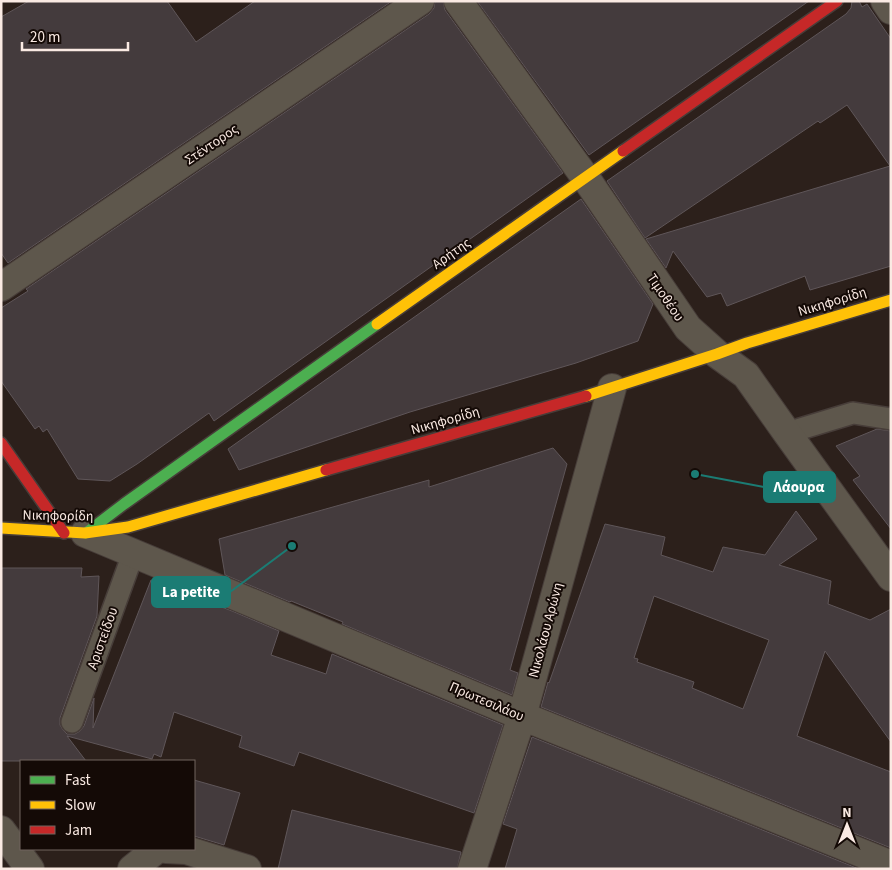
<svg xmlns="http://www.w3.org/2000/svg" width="892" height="870" viewBox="0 0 892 870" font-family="'Source Sans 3',sans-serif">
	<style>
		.building { fill: #443b3d; stroke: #5f5659; fill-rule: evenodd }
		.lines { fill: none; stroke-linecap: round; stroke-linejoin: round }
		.lane-casing { stroke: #473d39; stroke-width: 24 }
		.street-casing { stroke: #473d39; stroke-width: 30 }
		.fast-casing { stroke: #473d39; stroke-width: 14 }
		.slow-casing { stroke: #473d39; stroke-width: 14 }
		.jam-casing { stroke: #473d39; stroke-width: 14 }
		.lane { stroke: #5e574c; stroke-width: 21 }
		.street { stroke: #5e574c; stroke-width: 28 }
		.fast { stroke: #4caf50; stroke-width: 11 }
		.slow { stroke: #ffc107; stroke-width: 11 }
		.jam { stroke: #c62828; stroke-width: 11 }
		.labels { text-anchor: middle; stroke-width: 4; stroke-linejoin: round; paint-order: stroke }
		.street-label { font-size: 14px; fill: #faeae3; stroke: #140a06 }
		.leader { fill: none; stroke: #1b7c74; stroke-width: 2 }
		.callout-dot { fill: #1b7c74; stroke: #140a06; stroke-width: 2 }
		.callout { fill: #1b7c74; stroke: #1b7c74; stroke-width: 2 }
		.callout-label { font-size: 15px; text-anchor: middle; font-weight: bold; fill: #fff }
	</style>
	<rect width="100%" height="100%" fill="#2c201b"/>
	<!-- building -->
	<path class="building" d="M29 1H167L196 42 255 1H392L8 263 1 253V17Z
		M435 1H443L445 10 563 173 214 421 209 413 137 464 110 481 78 479 47 429 43 432 39 426 35 429 1 381V308L28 291 26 289 429 14 434 8Z
		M477 1H809L589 155Z
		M852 1H859L862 7 867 4 891 39V266L810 290 805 276 727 306 721 293 707 297 673 251 666 268 646 239 890 166 847 105 820 123 818 121 645 238 607 181 846 14 851 8Z
		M581 199 653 304 638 341 576 363 410 412 239 470 228 449Z
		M877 429 891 431V529L853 480 860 476 836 446Z
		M553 448 567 464 510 670 518 673 512 695 342 624 343 622 291 601 290 602 225 575 219 539 429 480V487Z
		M796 511 817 539 779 565 831 581 828 604 870 620 891 609V742L825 651 797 736 891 772V848L541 707 548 682 549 683 605 524 665 537 661 555 713 572 723 547 765 555ZM654 596 769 640 743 709 692 688 694 682 637 662 638 659 634 658Z
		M1 568H82L81 577 99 576 97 616 60 718V725L63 730 67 734H75L80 731 84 726 94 698 93 728 151 580 232 611 279 631 271 655 326 674 332 654 503 725 474 813 299 752 294 766 239 747 242 736 174 712 161 757 154 754 152 759 67 736 86 761H1Z
		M532 737 859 869H505L517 829 503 824Z
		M194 780 240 793 224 845 194 836Z
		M292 810 461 852 457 869H278Z"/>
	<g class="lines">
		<!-- lane casing -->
		<g class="lane-casing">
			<path id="lane" d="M787 433 853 413 891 419
				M72 722 133 554"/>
		</g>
		<!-- street casing -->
		<g class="street-casing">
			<path id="street" d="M458 1 585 177 688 328 717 354 746 375 787 433 891 577
				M885 1 891 10
				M1 287 420 1
				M85 533 522 716 891 865
				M1 830 30 869
				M166 849 186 850 247 869
				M132 869 157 849
				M472 869 522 716 612 388"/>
		</g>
		<!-- fast casing -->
		<g class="fast-casing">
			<path id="fast" d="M86 533 124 504 377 324"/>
		</g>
		<!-- slow casing -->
		<g class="slow-casing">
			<path id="slow" d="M377 324 623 151
				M586 396 717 354 747 343 891 300
				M1 528 85 533 128 527 326 470"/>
		</g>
		<!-- jam casing -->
		<g class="jam-casing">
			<path id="jam" d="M623 151 837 1
				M1 443 64 533
				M326 470 586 396"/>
		</g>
		<!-- lane -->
		<use href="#lane" class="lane"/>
		<!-- street -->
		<use href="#street" class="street"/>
		<!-- fast -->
		<use href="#fast" class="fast"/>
		<!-- slow -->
		<use href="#slow" class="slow"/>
		<!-- jam -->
		<use href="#jam" class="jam"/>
	</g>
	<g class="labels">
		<!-- street labels -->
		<g class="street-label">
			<text transform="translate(211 144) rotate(-34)" y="5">Στέντορος</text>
			<text transform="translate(451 253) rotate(-35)" y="5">Αρήτης</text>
			<text transform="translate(666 297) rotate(56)" y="5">Τιμοθέου</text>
			<text transform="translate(832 301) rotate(-17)" y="5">Νικηφορίδη</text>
			<text transform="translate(445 420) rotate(-16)" y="5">Νικηφορίδη</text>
			<text transform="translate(58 515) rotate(1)" y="5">Νικηφορίδη</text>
			<text transform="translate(545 630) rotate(-75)" y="5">Νικολάου Αρώνη</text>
			<text transform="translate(102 638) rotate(-70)" y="5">Αριστείδου</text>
			<text transform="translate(487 701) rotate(23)" y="5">Πρωτεσιλάου</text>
		</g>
	</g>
	<!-- callouts -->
	<path class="leader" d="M695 474L764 487M292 546L230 592"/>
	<g class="callout-dot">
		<circle cx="695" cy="474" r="5"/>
		<circle cx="292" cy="546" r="5"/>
	</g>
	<g class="callout">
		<rect x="764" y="472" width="71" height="30" rx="5"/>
		<rect x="152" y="577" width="78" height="30" rx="5"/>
	</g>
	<g class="callout-label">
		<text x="799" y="492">Λάουρα</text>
		<text x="191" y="597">La petite</text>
	</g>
	<!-- border -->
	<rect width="892" height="870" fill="none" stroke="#faeae3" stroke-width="5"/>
	<!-- legend -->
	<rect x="20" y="760" width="175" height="90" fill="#140a06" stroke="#70645e"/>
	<rect x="30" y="776" width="25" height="8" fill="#4caf50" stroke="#70645e"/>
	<text x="65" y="785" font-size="15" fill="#faeae3">Fast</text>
	<rect x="30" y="801" width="25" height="8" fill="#ffc107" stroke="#70645e"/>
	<text x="65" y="810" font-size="15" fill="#faeae3">Slow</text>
	<rect x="30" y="826" width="25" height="8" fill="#c62828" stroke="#70645e"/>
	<text x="65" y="835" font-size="15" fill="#faeae3">Jam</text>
	<!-- north arrow -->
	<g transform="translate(847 825)" stroke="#140a06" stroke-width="4" paint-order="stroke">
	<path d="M0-4L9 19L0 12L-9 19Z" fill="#faeae3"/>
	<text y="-8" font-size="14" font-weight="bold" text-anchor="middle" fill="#faeae3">N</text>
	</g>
	<!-- scale -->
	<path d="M22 42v8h106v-8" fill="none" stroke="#faeae3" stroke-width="2.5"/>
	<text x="30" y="42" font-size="15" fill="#faeae3" stroke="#140a06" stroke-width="4" paint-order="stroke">20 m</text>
</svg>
